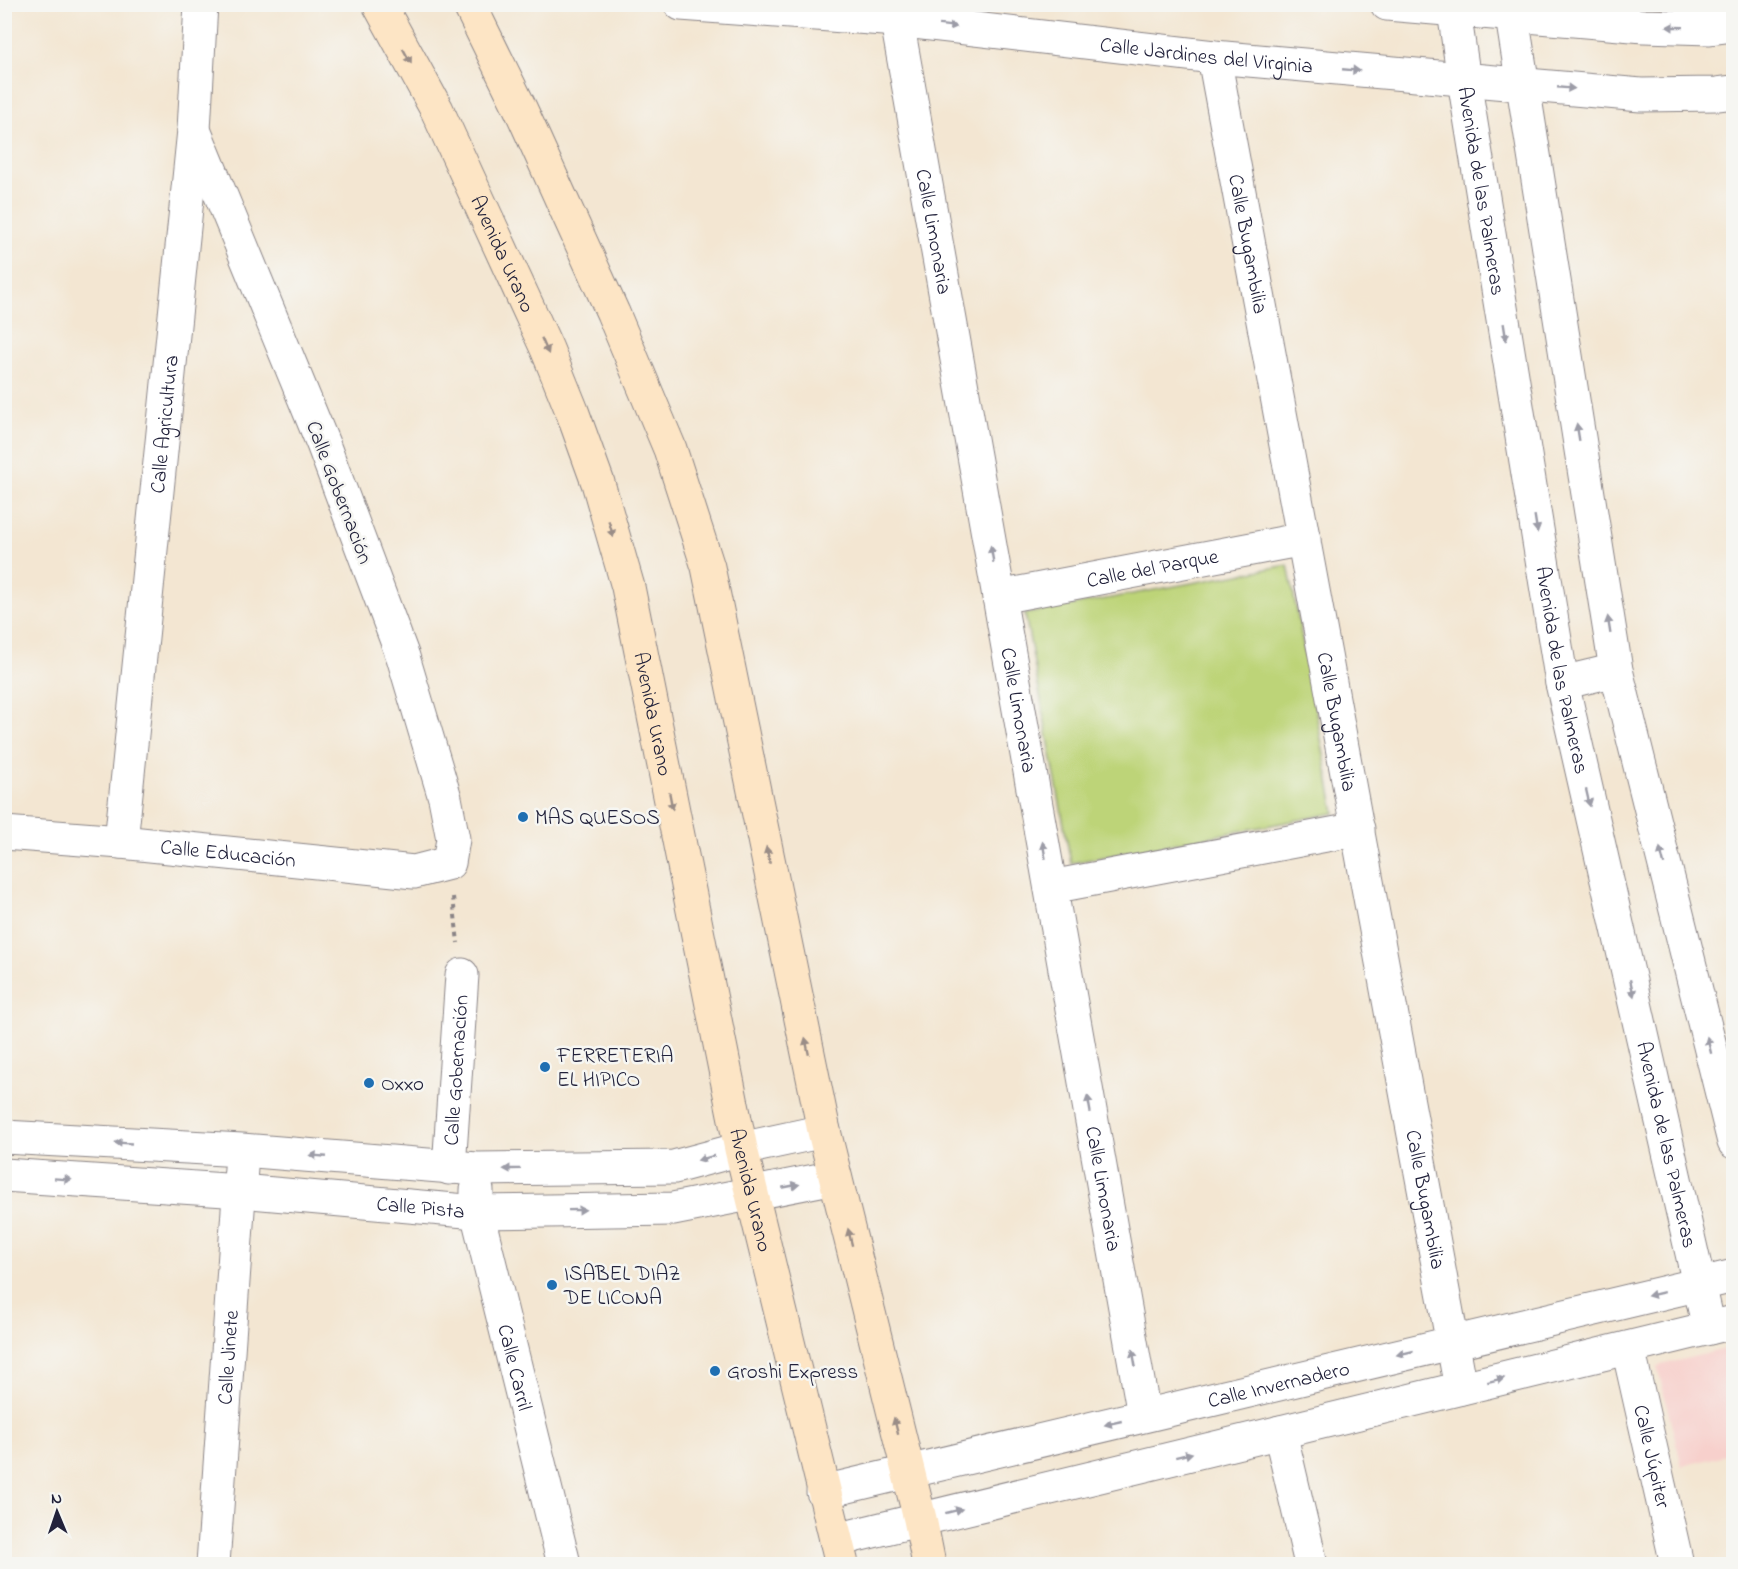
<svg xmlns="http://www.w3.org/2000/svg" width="1738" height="1569" viewBox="0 0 1738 1569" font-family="'Indie Flower',sans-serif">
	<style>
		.built { fill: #f7d0cc }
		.green { fill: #bdd478; stroke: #707b5a; stroke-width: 1.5 }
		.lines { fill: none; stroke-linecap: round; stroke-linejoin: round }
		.minor-casing { stroke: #8a8486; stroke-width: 35 }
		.tertiary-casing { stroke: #8a8486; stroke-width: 35 }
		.secondary-casing { stroke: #8a8486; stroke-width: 35 }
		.path { stroke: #8a8486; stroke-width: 4; stroke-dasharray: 4.5 4.5; stroke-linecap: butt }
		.minor { stroke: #fff; stroke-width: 33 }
		.tertiary { stroke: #fff; stroke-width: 33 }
		.secondary { stroke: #fde5c5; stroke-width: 33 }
		.oneway { fill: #9c9ca7 }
		.oneway2 { fill: #9a8d87 }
		.poi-dot { fill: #1f6fb2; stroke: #f6f6f2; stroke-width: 2 }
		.labels { text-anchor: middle; stroke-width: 5; stroke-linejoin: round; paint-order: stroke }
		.street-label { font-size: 21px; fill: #22223b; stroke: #f6f6f2 }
		.poi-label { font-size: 21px; fill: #22223b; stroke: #f6f6f2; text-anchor: start }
	</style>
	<rect width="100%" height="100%" fill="#f6f6f2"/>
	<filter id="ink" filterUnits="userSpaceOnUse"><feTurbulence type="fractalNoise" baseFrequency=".0167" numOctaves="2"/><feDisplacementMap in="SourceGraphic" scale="12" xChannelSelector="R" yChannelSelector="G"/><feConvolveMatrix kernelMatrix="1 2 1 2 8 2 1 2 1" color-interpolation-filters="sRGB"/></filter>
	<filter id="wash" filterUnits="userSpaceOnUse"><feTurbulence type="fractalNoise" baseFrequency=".008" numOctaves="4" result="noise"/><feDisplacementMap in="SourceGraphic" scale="24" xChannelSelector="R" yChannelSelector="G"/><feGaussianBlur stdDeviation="1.35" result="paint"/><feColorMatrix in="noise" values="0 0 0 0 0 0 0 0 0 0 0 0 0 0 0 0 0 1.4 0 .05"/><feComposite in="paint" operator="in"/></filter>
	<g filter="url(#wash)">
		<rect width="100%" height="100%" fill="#f3e6d2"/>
		<!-- built -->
		<path class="built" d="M1733 1347V1453L1682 1466 1657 1366Z"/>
		<!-- green -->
		<path class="green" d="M1288 565 1335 813 1071 863 1025 614Z"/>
	</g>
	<g filter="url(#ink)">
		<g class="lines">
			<!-- minor casing -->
			<g class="minor-casing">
				<g id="minor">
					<path id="s1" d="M894 4 1144 1415"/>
					<path id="s2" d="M1453 4 1464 80 1562 683 1709 1328"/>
					<path d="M1510 4 1616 670 1734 1142"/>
					<path id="s3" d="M1214 57 1461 1388"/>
					<path id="s4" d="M999 597 1304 539"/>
					<path d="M1562 683 1616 670"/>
					<path id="s5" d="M4 833 121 842 414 872 449 863 453 839 445 798 403 657 323 444 194 130"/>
					<path id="s6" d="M121 842 194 130 201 4"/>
					<path d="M1051 887 1358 829"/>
					<path d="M4 1137 242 1150 477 1169 674 1167 741 1149 824 1131"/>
					<path id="s7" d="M449 1168 462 975"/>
					<path id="s8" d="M4 1175 240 1191 477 1212 673 1209 835 1177"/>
					<path id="s9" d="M477 1190V1212L564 1564"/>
					<path id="s10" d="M1628 1348 1677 1564"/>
					<path d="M1280 1432 1311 1564"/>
					<path id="s11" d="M823 1492 1734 1276"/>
					<path d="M836 1540 1734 1322"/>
					<path id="s12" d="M213 1564 241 1168"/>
				</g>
			</g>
			<!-- tertiary casing -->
			<g class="tertiary-casing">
				<g id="tertiary">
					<path id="s13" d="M681 4 897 20 1214 57 1641 95 1717 94 1734 92"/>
					<path d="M1387 4 1644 26 1710 28 1734 25"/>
				</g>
			</g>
			<!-- secondary casing -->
			<g class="secondary-casing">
				<g id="secondary">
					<path id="s14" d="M379 4 437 110 547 349 572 411 598 483 628 587 741 1149 842 1564"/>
					<path d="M469 4 521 110 613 313 670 449 708 567 824 1131 920 1519 929 1564"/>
				</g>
			</g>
			<!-- path -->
			<path class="path" d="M453 897 458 943"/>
			<!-- minor -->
			<use href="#minor" class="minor"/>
			<!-- tertiary -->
			<use href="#tertiary" class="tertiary"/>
			<!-- secondary -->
			<use href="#secondary" class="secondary"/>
		</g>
		<!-- one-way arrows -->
		<defs><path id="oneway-solid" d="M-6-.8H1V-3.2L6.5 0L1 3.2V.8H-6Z" transform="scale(1.5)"/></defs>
		<g class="oneway">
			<use href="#oneway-solid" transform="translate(948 26) rotate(7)"/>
			<use href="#oneway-solid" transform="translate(1675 27) rotate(-179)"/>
			<use href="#oneway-solid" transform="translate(1351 70) rotate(5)"/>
			<use href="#oneway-solid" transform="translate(1566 88) rotate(5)"/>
			<use href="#oneway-solid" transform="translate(1505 332) rotate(81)"/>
			<use href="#oneway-solid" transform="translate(1578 432) rotate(-99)"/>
			<use href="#oneway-solid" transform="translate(1536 524) rotate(81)"/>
			<use href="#oneway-solid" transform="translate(992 554) rotate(-100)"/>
			<use href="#oneway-solid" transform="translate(1609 625) rotate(-99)"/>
			<use href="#oneway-solid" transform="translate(1588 798) rotate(77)"/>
			<use href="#oneway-solid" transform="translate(1044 850) rotate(-100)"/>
			<use href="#oneway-solid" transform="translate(1662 856) rotate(-104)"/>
			<use href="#oneway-solid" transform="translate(1632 988) rotate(77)"/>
			<use href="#oneway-solid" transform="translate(1709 1045) rotate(-104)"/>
			<use href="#oneway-solid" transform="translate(1089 1104) rotate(-100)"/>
			<use href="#oneway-solid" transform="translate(123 1143) rotate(-177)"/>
			<use href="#oneway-solid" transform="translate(318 1156) rotate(-175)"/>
			<use href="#oneway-solid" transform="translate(706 1158) rotate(165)"/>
			<use href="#oneway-solid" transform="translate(512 1169) rotate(179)"/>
			<use href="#oneway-solid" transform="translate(63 1179) rotate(4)"/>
			<use href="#oneway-solid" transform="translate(791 1186) rotate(-11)"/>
			<use href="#oneway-solid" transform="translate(577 1210) rotate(-1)"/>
			<use href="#oneway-solid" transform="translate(1656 1294) rotate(167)"/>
			<use href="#oneway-solid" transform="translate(1405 1353) rotate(167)"/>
			<use href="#oneway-solid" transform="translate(1134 1358) rotate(-100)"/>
			<use href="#oneway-solid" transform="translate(1496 1380) rotate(-14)"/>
			<use href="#oneway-solid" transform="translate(1113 1423) rotate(167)"/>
			<use href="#oneway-solid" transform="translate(1184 1455) rotate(-14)"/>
			<use href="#oneway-solid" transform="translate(954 1511) rotate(-14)"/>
		</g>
		<g class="oneway2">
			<use href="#oneway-solid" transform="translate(407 56) rotate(61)"/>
			<use href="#oneway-solid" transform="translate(545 346) rotate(66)"/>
			<use href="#oneway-solid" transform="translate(611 529) rotate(74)"/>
			<use href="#oneway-solid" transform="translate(671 801) rotate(79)"/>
			<use href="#oneway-solid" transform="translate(768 855) rotate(-102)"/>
			<use href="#oneway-solid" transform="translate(807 1046) rotate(-102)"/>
			<use href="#oneway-solid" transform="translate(850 1237) rotate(-104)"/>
			<use href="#oneway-solid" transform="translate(896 1426) rotate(-104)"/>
		</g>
	</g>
	<!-- markers -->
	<g class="poi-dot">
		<circle cx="523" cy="817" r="6"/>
		<circle cx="545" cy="1067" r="6"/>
		<circle cx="369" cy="1083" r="6"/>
		<circle cx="552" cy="1285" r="6"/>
		<circle cx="715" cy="1371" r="6"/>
	</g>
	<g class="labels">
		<!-- street labels -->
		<g class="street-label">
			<text dy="7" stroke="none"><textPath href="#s13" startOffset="528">Calle Jardines del Virginia</textPath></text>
			<text dy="7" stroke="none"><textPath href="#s2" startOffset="189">Avenida de las Palmeras</textPath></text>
			<text dy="7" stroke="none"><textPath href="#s1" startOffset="231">Calle Limonaria</textPath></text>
			<text dy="7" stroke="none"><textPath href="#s3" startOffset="190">Calle Bugambilia</textPath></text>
			<text dy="7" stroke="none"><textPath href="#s14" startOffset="279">Avenida Urano</textPath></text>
			<text dy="7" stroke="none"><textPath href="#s6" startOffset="420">Calle Agricultura</textPath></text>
			<text transform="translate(340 492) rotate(69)" y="7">Calle Gobernación</text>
			<text dy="7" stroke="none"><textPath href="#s4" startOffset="156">Calle del Parque</textPath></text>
			<text dy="7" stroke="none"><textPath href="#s2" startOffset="675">Avenida de las Palmeras</textPath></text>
			<text dy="7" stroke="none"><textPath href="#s1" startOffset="717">Calle Limonaria</textPath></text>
			<text dy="7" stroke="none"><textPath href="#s14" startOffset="765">Avenida Urano</textPath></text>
			<text dy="7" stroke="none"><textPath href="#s3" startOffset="676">Calle Bugambilia</textPath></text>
			<text dy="7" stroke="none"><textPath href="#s5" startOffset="225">Calle Educación</textPath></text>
			<text dy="7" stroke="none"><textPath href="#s7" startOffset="98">Calle Gobernación</textPath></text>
			<text dy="7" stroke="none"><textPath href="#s2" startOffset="1161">Avenida de las Palmeras</textPath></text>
			<text dy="7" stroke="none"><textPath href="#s1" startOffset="1203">Calle Limonaria</textPath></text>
			<text dy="7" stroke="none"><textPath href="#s14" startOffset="1251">Avenida Urano</textPath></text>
			<text dy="7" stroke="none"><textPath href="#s3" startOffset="1162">Calle Bugambilia</textPath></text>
			<text dy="7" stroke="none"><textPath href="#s8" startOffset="418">Calle Pista</textPath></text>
			<text dy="7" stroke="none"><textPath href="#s12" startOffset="207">Calle Jinete</textPath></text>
			<text dy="7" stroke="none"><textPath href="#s9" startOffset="182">Calle Carril</textPath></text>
			<text dy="7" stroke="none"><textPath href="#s11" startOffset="468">Calle Invernadero</textPath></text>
			<text dy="7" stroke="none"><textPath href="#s10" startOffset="111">Calle Júpiter</textPath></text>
		</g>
		<!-- poi labels -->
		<g class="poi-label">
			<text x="535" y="824">MAS QUESOS</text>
			<text x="557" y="1062">FERRETERIA<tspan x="557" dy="24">EL HIPICO</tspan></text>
			<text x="381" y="1090">Oxxo</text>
			<text x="564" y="1280">ISABEL DIAZ<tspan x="564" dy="24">DE LICONA</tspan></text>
			<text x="727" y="1378">Groshi Express</text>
		</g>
	</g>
	<!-- margin -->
	<rect width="1738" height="1569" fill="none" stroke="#f6f6f2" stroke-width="24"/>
	<!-- north arrow -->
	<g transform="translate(57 1512) rotate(358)" stroke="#f6f6f2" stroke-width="4.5" paint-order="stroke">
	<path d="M0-4.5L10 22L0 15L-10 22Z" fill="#22223b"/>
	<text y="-9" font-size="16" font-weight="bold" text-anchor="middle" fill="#22223b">N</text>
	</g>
</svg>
